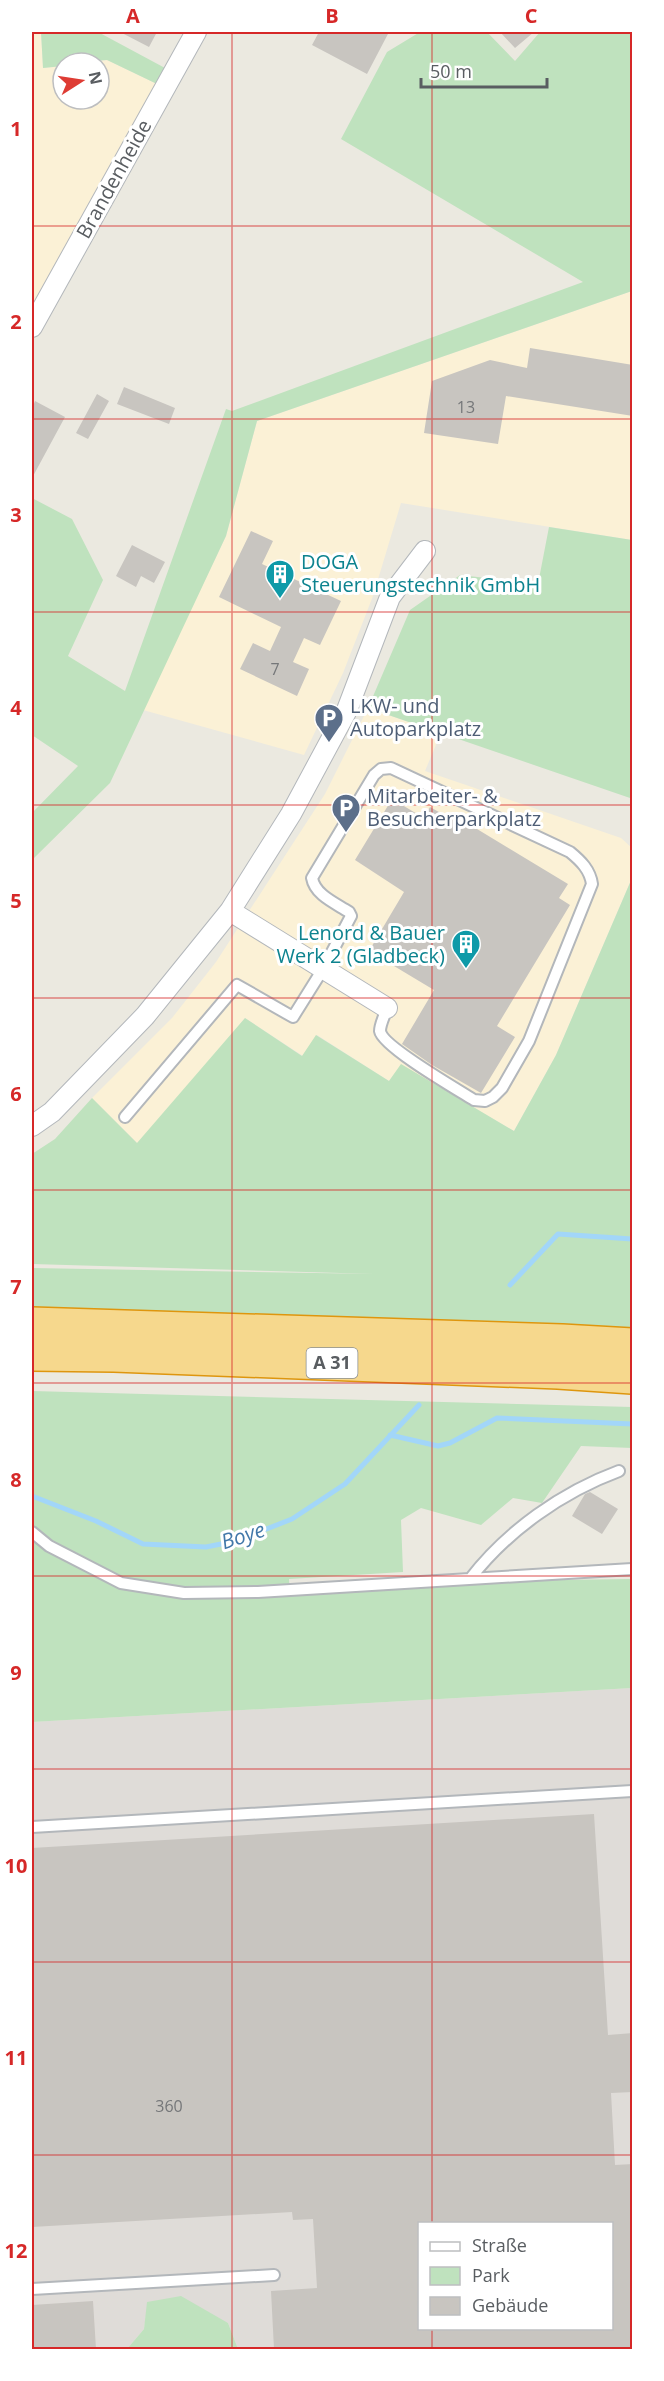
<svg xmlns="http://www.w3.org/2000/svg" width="664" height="2381" viewBox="0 0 664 2381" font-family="'Open Sans',sans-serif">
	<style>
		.commercial { fill: #fbf1d6 }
		.industrial { fill: #dfdcd8; fill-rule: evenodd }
		.green { fill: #bfe2be }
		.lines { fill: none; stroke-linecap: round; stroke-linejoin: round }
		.stream { stroke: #a2d6f9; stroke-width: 5 }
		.building { fill: #c8c5c0; fill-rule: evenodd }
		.service-casing { stroke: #b3b7bb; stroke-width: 14 }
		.minor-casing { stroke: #b3b7bb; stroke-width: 22 }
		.motorway-casing { stroke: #de960e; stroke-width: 36 }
		.service { stroke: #fff; stroke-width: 10 }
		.minor { stroke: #fff; stroke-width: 20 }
		.motorway { stroke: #f6d88d; stroke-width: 33 }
		.grid { fill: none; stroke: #d62828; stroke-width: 1.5; stroke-opacity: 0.55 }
		.labels { text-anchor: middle; stroke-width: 6; stroke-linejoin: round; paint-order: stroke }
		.number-label { font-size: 16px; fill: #757779 }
		.shield { fill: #fff; stroke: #8b8e90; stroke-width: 1.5 }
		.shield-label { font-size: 18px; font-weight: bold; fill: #595d61 }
		.street-label { font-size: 20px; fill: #595d61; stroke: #fff }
		.culture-label { font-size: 20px; fill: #0d838f; stroke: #fff; text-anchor: start }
		.service-label { font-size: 20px; fill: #4e5e75; stroke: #fff; text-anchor: start }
		.water-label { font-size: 21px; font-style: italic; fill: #4278a9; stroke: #fff }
		.neatline { fill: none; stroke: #d62828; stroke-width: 2 }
		.grid-label { font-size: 20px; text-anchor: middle; font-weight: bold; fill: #d62828 }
	</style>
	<rect width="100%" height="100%" fill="#ebe9e0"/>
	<!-- commercial -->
	<path class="commercial" d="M32 32H41L43 68 63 66V99H99V63H85L107 60 157 84 32 312Z
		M632 291V540L401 503 373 596 343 673 304 755 143 710 226 536 257 421Z
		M368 708 441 733 425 771 621 838 632 848V878L556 1055 514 1131 401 1065 389 1081 317 1035 303 1056 245 1018 139 1145 92 1098 172 1018 216 962 325 794Z"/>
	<!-- industrial -->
	<path class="industrial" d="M632 1688V2349H238L228 2323 148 2302 144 2329 127 2349H32V1722ZM420 2224H612V2328H420Z"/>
	<!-- green -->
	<path class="green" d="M41 32H98L165 68 157 84 107 60 63 63V66L43 68Z
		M420 32H487L515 61 540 32H632V291L257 421 226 536 110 783 32 860V813L78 766 32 735V498L72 519 103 580 68 656 125 691 226 409 232 411 583 282 341 139 387 52Z
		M549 527 632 540V848L630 798 368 708 410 610 460 575 538 584Z
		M632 878V1328L32 1309V1268L375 1274 32 1264V1154L55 1139 92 1098 137 1143 245 1018 302 1056 316 1035 389 1081 401 1064 514 1131 556 1055Z
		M32 1391 632 1407V1448L581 1446 542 1503 513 1498 481 1525 421 1508 401 1520 403 1572 289 1579 290 1596 557 1580 632 1579V1688L32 1722Z
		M181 2296 228 2323 238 2349H127L144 2329 147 2302Z"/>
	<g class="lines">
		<!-- stream -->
		<path class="stream" d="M510 1285 558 1234 632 1239
			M390 1435 438 1446 450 1443 497 1418 632 1424
			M32 1496 96 1521 143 1544 206 1547 236 1541 292 1519 345 1484 419 1405"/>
	</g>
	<!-- building -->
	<path class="building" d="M120 32H157L149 47Z
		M319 32H389L367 74 312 45Z
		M500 32H534L515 48Z
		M530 348 633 365V416L506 396 498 444 424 433 432 381 490 360 527 368Z
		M124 387 175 408 169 424 117 404Z
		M97 394 109 401 88 439 76 433Z
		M35 401 65 417 32 478V409Z
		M251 531 273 541 262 564 341 601 320 645 304 638 293 662 309 669 297 696 240 669 253 643 270 651 281 627 219 597Z
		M132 545 165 562 154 583 141 576 136 587 116 576Z
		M392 799 424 818 430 807 446 816 449 812 568 884 559 898 570 905 497 1026 515 1037 481 1093 432 1065 402 1044 434 990 369 951 404 892 355 860Z
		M590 1492 618 1509 602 1534 572 1516 585 1494Z
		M594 1814 608 2035 633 2033V2092L611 2093 615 2165 633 2164V2349H274L271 2291 317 2288 313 2219 293 2220 292 2212 32 2227V1848ZM420 2223H612V2328H420Z
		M93 2301 96 2349H32V2305Z"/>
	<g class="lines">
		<!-- service casing -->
		<g class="service-casing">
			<path id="service" d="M125 1117 237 985 293 1017 323 969 351 916 349 912C335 903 315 895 312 878L374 775 381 769 391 768 570 852C581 861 590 870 592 884L529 1041 502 1088 493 1097 485 1101 474 1100C458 1090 382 1046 380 1031 380 1024 385 1015 387 1008
				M32 1532 49 1546 121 1583 184 1593 258 1592 632 1569
				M470 1579C507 1531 562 1492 619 1471
				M32 1827 632 1791
				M32 2289 274 2275"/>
		</g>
		<!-- minor casing -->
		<g class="minor-casing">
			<path id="minor" d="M32 327 196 32
				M230 911 387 1008
				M32 1126 52 1112 145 1016 230 911 291 814 347 710 390 597 425 551"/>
		</g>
		<!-- motorway casing -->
		<g class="motorway-casing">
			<path id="motorway" d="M32 1324 562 1341 632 1345
				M32 1354 114 1355 558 1372 632 1377"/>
		</g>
		<!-- service -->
		<use href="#service" class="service"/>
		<!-- minor -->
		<use href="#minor" class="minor"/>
		<!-- motorway -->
		<use href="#motorway" class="motorway"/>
	</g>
	<!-- grid -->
	<path class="grid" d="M232 32V2350M432 32V2224M32 226H632M32 419H632M32 612H632M32 805H632M32 998H632M32 1190H632M32 1383H632M32 1576H632M32 1769H632M32 1962H632M32 2155H632M432 2328V2350"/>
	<!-- icons -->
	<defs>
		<g id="building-pin" transform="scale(1.5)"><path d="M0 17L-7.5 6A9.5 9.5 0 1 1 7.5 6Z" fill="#0f9aa8" stroke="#fff"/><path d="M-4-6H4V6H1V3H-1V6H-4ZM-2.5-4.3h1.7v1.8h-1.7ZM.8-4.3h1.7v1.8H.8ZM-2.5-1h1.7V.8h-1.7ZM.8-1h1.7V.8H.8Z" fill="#fff"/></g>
		<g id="parking-pin" transform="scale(1.5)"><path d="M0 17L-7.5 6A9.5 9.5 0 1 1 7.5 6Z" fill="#5c6f8a" stroke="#fff"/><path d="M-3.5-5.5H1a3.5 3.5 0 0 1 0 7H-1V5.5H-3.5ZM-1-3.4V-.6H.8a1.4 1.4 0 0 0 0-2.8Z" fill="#fff"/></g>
	</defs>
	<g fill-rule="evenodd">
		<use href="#building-pin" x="280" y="574"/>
		<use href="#parking-pin" x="329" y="718"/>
		<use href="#parking-pin" x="346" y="808"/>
		<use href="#building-pin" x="466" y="944"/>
	</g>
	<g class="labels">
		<!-- number labels -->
		<g class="number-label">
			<text x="466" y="413">13</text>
			<text x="275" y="675">7</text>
			<text x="169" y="2112">360</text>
		</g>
		<!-- shield labels -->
		<rect class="shield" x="306.5" y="1348" width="51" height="30" rx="4.5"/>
		<g class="shield-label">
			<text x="332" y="1369">A 31</text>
		</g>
		<!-- street labels -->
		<g class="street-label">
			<text transform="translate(114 179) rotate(-61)" y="7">Brandenheide</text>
		</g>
		<!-- culture labels -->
		<g class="culture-label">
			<text x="301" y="569">DOGA<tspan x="301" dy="23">Steuerungstechnik GmbH</tspan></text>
			<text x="445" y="940" text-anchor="end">Lenord &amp; Bauer<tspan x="445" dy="23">Werk 2 (Gladbeck)</tspan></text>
		</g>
		<!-- service labels -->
		<g class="service-label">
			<text x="350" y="713">LKW- und<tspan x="350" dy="23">Autoparkplatz</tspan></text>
			<text x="367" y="803">Mitarbeiter- &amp;<tspan x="367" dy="23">Besucherparkplatz</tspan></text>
		</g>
		<!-- water labels -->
		<g class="water-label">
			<text transform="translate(243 1536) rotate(-18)" y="7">Boye</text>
		</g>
	</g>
	<!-- border -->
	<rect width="664" height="2381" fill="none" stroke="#ffffff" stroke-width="66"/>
	<!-- legend -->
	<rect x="418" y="2222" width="195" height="108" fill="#ffffff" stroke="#bdbec0" stroke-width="1.5"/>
	<rect x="430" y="2242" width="30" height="9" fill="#ffffff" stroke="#bdbec0" stroke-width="1.5"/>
	<text x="472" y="2252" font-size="18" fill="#595d61">Straße</text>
	<rect x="430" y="2267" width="30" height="18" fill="#bfe2be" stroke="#bdbec0" stroke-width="1.5"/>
	<text x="472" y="2282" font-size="18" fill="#595d61">Park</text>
	<rect x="430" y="2297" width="30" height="18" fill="#c8c5c0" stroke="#bdbec0" stroke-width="1.5"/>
	<text x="472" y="2312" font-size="18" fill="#595d61">Gebäude</text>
	<!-- north arrow -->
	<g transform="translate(81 81) rotate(78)"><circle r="28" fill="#ffffff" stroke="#bdbec0" stroke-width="1.5"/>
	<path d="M0-4.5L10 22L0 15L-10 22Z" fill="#de3c34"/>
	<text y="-9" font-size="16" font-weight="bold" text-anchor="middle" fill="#595d61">N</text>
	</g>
	<!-- scale -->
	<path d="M421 78v9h126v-9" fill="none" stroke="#595d61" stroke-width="3"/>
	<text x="430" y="78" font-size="18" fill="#595d61" stroke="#ffffff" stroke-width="4.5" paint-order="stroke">50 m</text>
	<rect x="33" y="33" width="598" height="2315" class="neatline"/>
	<g class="grid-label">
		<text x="133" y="23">A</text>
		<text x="332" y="23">B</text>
		<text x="531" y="23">C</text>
		<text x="16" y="136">1</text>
		<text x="16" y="329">2</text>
		<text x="16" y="522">3</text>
		<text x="16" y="715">4</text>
		<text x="16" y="908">5</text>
		<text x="16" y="1101">6</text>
		<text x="16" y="1294">7</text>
		<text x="16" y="1487">8</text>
		<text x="16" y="1680">9</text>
		<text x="16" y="1873">10</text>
		<text x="16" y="2065">11</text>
		<text x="16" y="2258">12</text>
	</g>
</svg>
